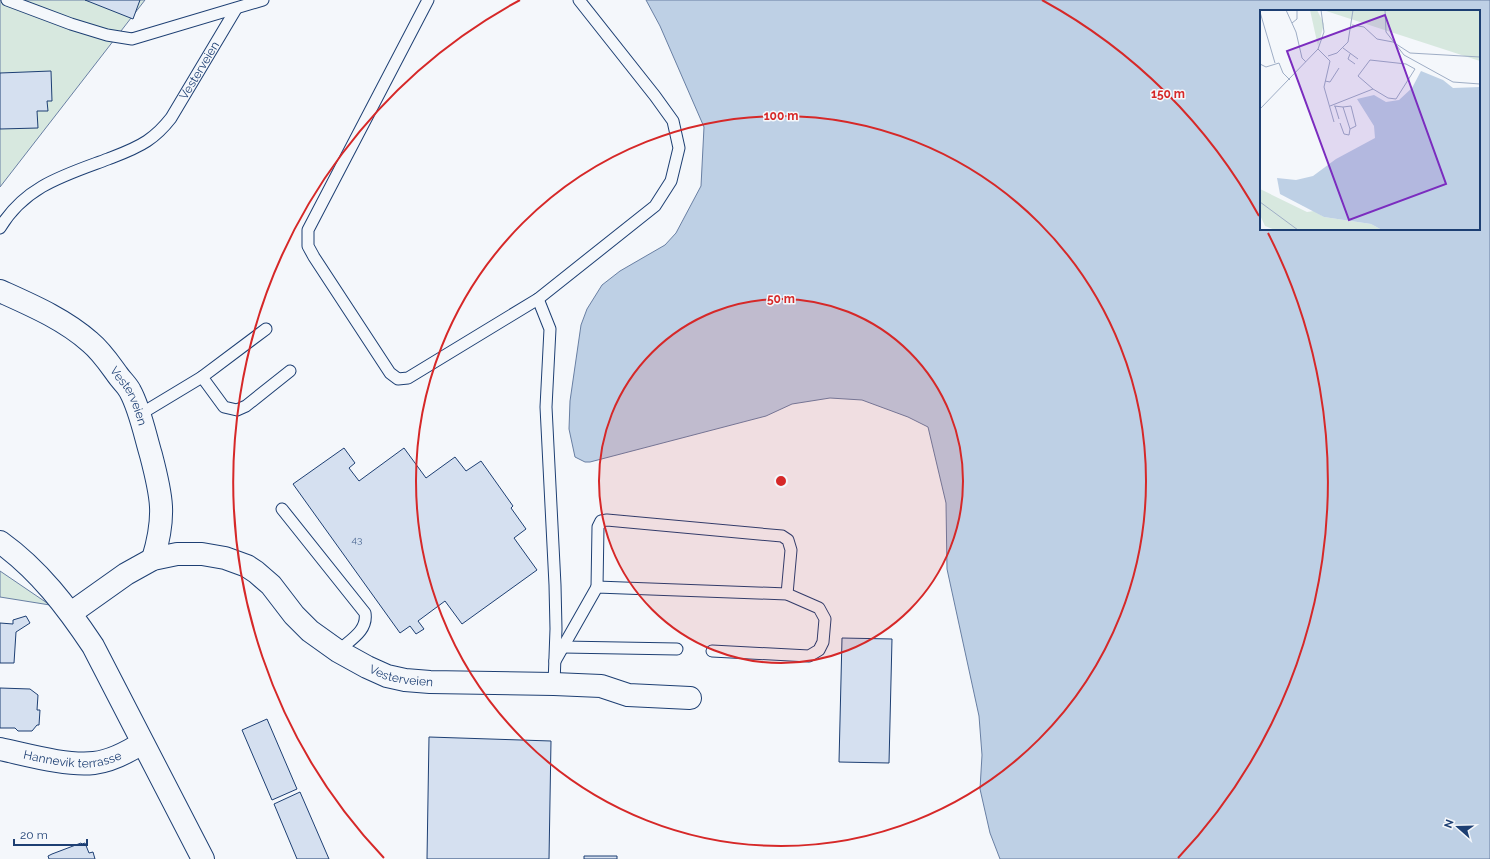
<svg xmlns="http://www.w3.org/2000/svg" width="1490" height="859" viewBox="0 0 1490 859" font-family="Raleway,sans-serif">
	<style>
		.green { fill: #d7e8df; stroke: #687fa3 }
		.water { fill: #bed0e5; stroke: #687fa3; fill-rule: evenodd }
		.building { fill: #d5e0f0; stroke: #1d3f73 }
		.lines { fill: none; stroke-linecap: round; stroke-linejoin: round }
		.lane-casing { stroke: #1d3f73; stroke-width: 13 }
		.street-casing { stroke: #1d3f73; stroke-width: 24 }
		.secondary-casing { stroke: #1d3f73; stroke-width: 24 }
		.lane { stroke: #f4f7fb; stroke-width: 11 }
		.street { stroke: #f4f7fb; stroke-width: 22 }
		.secondary { stroke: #f4f7fb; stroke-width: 22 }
		.ring { fill: none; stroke: #d62828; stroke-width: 2 }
		.labels { text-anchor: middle; stroke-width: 3; stroke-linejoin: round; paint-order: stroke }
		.number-label { font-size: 10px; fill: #4b6792 }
		.street-label { font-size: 12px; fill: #1d3f73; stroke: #f4f7fb }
		.inset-road { fill: none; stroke: #9eadc5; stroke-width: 1 }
		.view { fill: #7b2cbf; fill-opacity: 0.15; stroke: #7b2cbf; stroke-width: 2 }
		.inset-edge { fill: none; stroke: #1d3f73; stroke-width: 2 }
		.centre { fill: #d62828; stroke: #f4f7fb; stroke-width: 2 }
		.ring-label { font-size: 12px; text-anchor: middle; font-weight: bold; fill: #d62828; stroke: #f4f7fb; stroke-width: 3; stroke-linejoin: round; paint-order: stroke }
	</style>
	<rect width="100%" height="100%" fill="#f4f7fb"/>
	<!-- green -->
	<path class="green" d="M0 0H145L0 187Z
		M0 571 50 605 0 597Z"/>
	<!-- water -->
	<path class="water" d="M646 0H1490V859H1000L990 833 980 789 982 755 979 716 947 569 946 503 928 427 908 417 862 400 830 398 792 404 766 416 590 462H585L575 457 569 429 570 401 581 325 587 309 602 285 620 271 665 245 676 233 701 186 704 127 660 26ZM1261 11H1479V229H1261Z"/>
	<!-- building -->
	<path class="building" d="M85 0H140L133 19Z
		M51 71 52 101H47L48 111H37L38 128 0 129V73Z
		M344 448 355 463 349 468 359 481 404 448 426 478 455 457 466 471 481 461 513 506 511 508 526 529 514 538 537 570 462 624 445 601 418 621 424 629 416 634 410 626 400 633 293 484Z
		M26 616 30 623 16 632 14 663H0V623L13 624V620Z
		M842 638 892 639 889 763 839 762Z
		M0 688 30 689 38 695 37 710H40L39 725H37L32 731H18L15 728H0Z
		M267 719 297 789 272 800 242 730Z
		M429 737 551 741 549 859H427Z
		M300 792 329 859H297L274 804Z
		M81 843 82 844 85 843 89 853 93 852 95 859H49L48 856 52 854Z
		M584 856H617V859H584Z"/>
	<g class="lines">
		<!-- lane casing -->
		<g class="lane-casing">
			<g id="lane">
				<path d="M7 0 71 24 107 35 132 39 263 0"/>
				<path d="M428 0 308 230V246L314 257 390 373 398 379 408 378 538 299 655 206 671 181 679 148 673 121 655 96 579 0"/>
				<path id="s1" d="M0 228C25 186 65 175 108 159 121 154 135 149 147 141 156 135 164 127 171 118L236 9"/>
				<path d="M538 299 550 329 546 407 555 585 556 629 554 684"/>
				<path d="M202 377 224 407 237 410 246 406 290 371"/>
				<path d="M139 415 202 377 266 329"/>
				<path d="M282 509 365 613C368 631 350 640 338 651"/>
				<path d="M597 587 598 527 601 521 607 520 782 536 788 540 791 550 787 594"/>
				<path d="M563 647 677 649"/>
				<path d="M555 661 597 587 787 594 819 608 825 619 823 642 819 650 809 656 712 651"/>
			</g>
		</g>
		<!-- street casing -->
		<g class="street-casing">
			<g id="street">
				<path id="s2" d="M0 291C31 305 64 319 90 342 101 351 109 363 117 374 121 380 127 385 130 391 140 409 145 435 151 455 162 497 166 516 153 559"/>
				<path id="s3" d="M71 613 126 574 153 559 177 554H202L225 558 247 566 256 572 271 585 294 615 310 631 338 651 367 667 387 676 405 680 430 682 554 684 601 686 628 695 690 698"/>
				<path id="s4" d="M0 749C28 755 66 766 94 763 111 761 128 752 142 743"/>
			</g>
		</g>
		<!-- secondary casing -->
		<g class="secondary-casing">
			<path id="secondary" d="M0 542C39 570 67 607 93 646L203 859"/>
		</g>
		<!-- lane -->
		<use href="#lane" class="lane"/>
		<!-- street -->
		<use href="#street" class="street"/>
		<!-- secondary -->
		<use href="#secondary" class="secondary"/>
	</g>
	<!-- distance rings -->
	<circle cx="781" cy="481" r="182" fill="#d62828" fill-opacity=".12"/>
	<g class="ring">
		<circle cx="781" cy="481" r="182"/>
		<circle cx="781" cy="481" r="365"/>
		<path d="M384 858A547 547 0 0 1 520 0M1042 0A547 547 0 0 1 1259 216M1268 233A547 547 0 0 1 1178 858"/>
	</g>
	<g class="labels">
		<!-- number labels -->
		<g class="number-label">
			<text x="357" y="543">43</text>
		</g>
		<!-- street labels -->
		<g class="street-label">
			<text dy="4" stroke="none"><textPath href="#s1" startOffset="263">Vesterveien</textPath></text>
			<text dy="4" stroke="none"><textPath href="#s2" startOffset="171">Vesterveien</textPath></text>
			<text dy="4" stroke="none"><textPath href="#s3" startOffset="389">Vesterveien</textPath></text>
			<text dy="4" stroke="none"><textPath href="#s4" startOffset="74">Hannevik terrasse</textPath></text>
		</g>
	</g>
	<!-- overview -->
	<g transform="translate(1260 10)">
		<rect width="220" height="220" fill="#f4f7fb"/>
		<path d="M50 0H57L64 14 58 36ZM63 0H220V51ZM0 179 47 202 54 201 64 207 111 214 122 220H15L5 216 0 205Z" fill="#d7e8df"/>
		<path d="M161 61 183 70 193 78 220 77V220H122L111 214 64 207 20 184 17 168 36 170 53 166 76 149 115 128 114 116 97 89 114 85 126 92 139 90 152 78Z" fill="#bed0e5"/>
		<path class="inset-road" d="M26 0 36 22 42 48 46 52M125 0 126 22 144 45 193 72 220 74M0 2 15 53M32 13 37 9V0M92 15 104 17 117 29 133 32M133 32 150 43 220 47M83 38 98 49M58 39 70 51 64 77 74 112M90 44 88 49 95 54M68 46 77 43 88 32 93 0M0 54 6 57 19 53 23 63 30 70M65 71 70 72 79 58M70 96 113 79 128 88 136 89 155 59 146 54 110 50 98 66 113 79M74 96 83 97 90 119 89 125 84 124 80 113M75 96 79 109M83 97 91 96 96 116 90 119M0 99 58 39 64 22 61 0M0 192 38 220"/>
		<path class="view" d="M125 5 186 174 89 210 27 41Z"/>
		<rect width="220" height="220" class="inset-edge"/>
	</g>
	<circle cx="781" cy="481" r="6" class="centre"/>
	<g class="ring-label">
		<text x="1168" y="98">150 m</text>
		<text x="781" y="120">100 m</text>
		<text x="781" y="303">50 m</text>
	</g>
	<!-- north arrow -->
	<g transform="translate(1458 827) rotate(290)" stroke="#f4f7fb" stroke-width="3" paint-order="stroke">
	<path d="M0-3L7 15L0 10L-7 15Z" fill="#1d3f73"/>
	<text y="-6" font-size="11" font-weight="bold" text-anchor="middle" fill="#1d3f73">N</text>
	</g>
	<!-- scale -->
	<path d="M14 839v6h73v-6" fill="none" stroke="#1d3f73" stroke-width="2"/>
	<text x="20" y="839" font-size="12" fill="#1d3f73" stroke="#f4f7fb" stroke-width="3" paint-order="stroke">20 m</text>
</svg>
